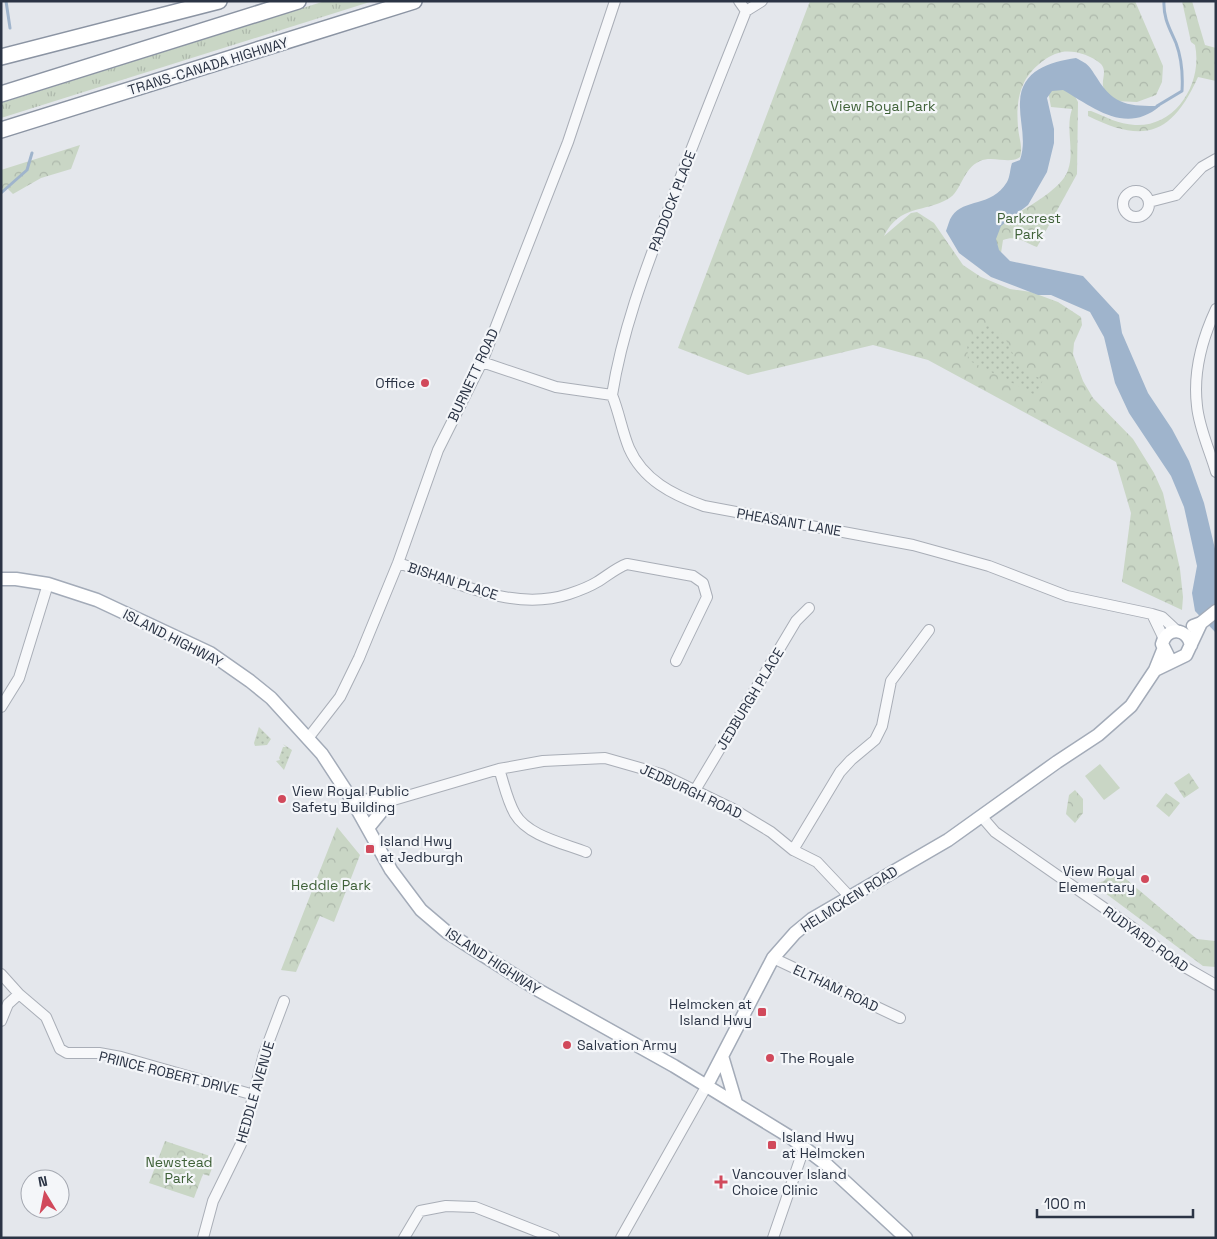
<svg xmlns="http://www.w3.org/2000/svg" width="1217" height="1239" viewBox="0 0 1217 1239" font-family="'Space Grotesk',sans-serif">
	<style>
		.grass { fill: url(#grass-tufts) }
		.forest { fill: url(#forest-crowns) }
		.garden { fill: url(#garden-dots) }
		.pitch { fill: #c9d6c5 }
		.water { fill: #9fb4cc }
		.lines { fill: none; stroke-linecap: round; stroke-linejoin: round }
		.stream { stroke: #9fb4cc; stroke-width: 3 }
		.minor-casing { stroke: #a9aeb7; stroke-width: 12 }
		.major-casing { stroke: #a3abb8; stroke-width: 15 }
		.highway-casing { stroke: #8b94a3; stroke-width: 18 }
		.minor { stroke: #f7f8fa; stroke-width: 10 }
		.major { stroke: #fff; stroke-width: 12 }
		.highway { stroke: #fff; stroke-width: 15 }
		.poi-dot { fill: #d1495b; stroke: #f4f6f9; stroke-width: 2 }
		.labels { text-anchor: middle; stroke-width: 4.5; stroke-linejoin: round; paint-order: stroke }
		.street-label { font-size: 14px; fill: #2b3445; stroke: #f4f6f9 }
		.park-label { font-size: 14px; fill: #3f6138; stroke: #f4f6f9 }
		.poi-label { font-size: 14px; fill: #2b3445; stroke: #f4f6f9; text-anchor: start }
	</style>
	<defs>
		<pattern id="grass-tufts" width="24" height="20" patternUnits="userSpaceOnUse" patternTransform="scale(1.25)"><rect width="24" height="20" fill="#c9d6c5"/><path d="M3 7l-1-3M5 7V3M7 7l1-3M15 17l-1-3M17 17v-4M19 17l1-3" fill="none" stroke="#adb8ab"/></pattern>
		<pattern id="forest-crowns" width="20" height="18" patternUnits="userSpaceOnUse" patternTransform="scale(1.25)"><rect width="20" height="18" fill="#c9d6c5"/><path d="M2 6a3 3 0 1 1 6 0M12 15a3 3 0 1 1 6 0" fill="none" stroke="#adb8ab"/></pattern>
		<pattern id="garden-dots" width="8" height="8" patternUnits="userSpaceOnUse" patternTransform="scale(1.25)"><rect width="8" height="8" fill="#c9d6c5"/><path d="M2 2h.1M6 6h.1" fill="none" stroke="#adb8ab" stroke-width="1.8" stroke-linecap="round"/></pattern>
	</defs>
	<rect width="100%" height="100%" fill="#e4e7ec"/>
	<!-- grass -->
	<path class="grass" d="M325 1H373L1 118V103Z"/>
	<!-- forest -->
	<path class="forest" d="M810 1H1135L1163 66 1162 82 1156 95 1137 102 1114 101C1110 97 1106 94 1104 89 1100 81 1108 72 1101 64 1091 55 1074 50 1062 52 1052 54 1045 59 1038 65 1019 81 1016 103 1018 127 1019 139 1023 146 1020 157 1010 165 993 155 980 161 962 169 962 191 948 199 924 213 900 204 884 236L911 213 917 212 934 223 963 265 981 277 1010 289 1031 292 1058 302 1081 317 1082 325 1074 343 1073 354 1083 381 1093 398 1133 439 1154 473 1163 493 1180 569 1183 597 1182 610 1122 582 1131 513 1116 462 928 360 873 345 748 375 678 348Z
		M1182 1H1192L1205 45 1216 48V81L1198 77C1172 135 1144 144 1088 116V111H1091C1106 117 1118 124 1135 125 1176 127 1203 83 1195 45L1191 42Z
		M1070 87 1078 102 1077 174 1037 247C1025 242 1016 235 1003 240L1001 253 980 235C1001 221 1061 194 1068 170 1075 151 1065 129 1072 109L1051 107 1048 91Z
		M80 145 71 169 41 178 13 194 7 188 1 191V170Z
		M1189 773 1199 788 1184 798 1174 783Z
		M1075 790 1083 799V813L1075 823 1066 814 1069 795Z
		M1166 793 1180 803 1169 817 1156 806Z
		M337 827 360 855 334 922 320 916 296 972 281 970Z
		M1114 869 1197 939 1215 941 1216 967 1203 966 1093 884 1104 881Z
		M165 1141 210 1156 208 1161 214 1163 209 1176 203 1174 194 1198 149 1183Z"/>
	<!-- garden -->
	<path class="garden" d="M989 322 1004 336 1020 368 1043 380 1035 395 968 360 967 342Z
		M259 727 271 739 267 745 255 746 254 743Z
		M283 744 292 750 284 770 276 761 280 760 279 758 283 747H286Z"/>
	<!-- pitch -->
	<path class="pitch" d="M1100 764 1120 788 1104 800 1085 776Z"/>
	<!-- water -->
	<path class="water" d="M1076 58C1090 65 1089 66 1097 78 1114 106 1130 106 1160 106 1126 135 1094 108 1063 90L1052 91 1047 98 1054 129V143L1047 172 1028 205 1001 226 996 239 999 250 1010 261 1083 276 1119 315 1122 333 1148 393 1172 429 1189 461 1204 503 1216 553V633L1195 611 1192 593 1197 566 1184 507 1171 476 1129 413 1115 383 1104 337 1090 312 1051 295H1038L991 277 959 253 946 231C948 226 949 220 952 216 964 198 991 208 1007 182 1010 177 1010 169 1012 163L1020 160C1027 139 1019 122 1020 102 1021 70 1050 62 1076 58Z"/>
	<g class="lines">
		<!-- stream -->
		<path class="stream" d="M6 1 10 28
			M1157 106 1182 91C1183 74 1182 59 1176 43 1170 29 1163 18 1164 1
			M1 193 27 170 32 153"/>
		<!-- minor casing -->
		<g class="minor-casing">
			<path id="minor" d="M739 1 746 11
				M1123 204a13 13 0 1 1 26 0a13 13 0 1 1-26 0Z
				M1149 202 1176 195 1202 167 1216 159
				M1216 309C1202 339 1193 373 1197 406 1199 428 1210 451 1216 472
				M482 362 556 387 612 395C619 412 622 431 629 448 643 480 673 495 704 506L913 545 989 566 1067 596 1152 614 1162 617 1177 631
				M612 395C622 332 644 273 667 213 692 146 719 79 746 11L762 1
				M398 563C452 580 512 613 569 594 578 591 589 587 597 582 607 576 616 568 627 564L693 576 703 583 707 597 676 661
				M1152 614 1164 639
				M1 707 19 678 48 584
				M309 737 340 697 359 658 398 563 438 450 482 362 568 142 615 1
				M499 769C504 784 507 800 515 814 528 836 563 843 586 852
				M694 792 796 621 809 608
				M390 801 499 769 543 761 605 758 661 774 733 809 771 832 793 850 817 862 850 897
				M982 817 995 832 1133 928 1176 962 1216 985
				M793 850 840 772 851 760 875 740 882 726 891 681 929 630
				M773 958 900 1018
				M1 974 19 994 46 1017 60 1049 67 1053H99L121 1057 254 1095
				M1 1021 8 1004 19 994
				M203 1238 213 1201 241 1144 264 1054 284 1001
				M404 1238 420 1211 446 1206 475 1207 554 1238
				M621 1238 706 1087
				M773 1238 804 1148"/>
		</g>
		<!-- major casing -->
		<g class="major-casing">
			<path id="major" d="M1 579H16L48 584 97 600 210 653 250 681 271 698 322 754 352 800 391 870 421 910 448 933 538 990 674 1066 790 1137 827 1165 906 1238
				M1193 626 1201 623 1216 611
				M1168 656 1162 644C1167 626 1187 628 1191 645
				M1155 670 1186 655 1201 623
				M352 800 390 801
				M368 828 390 801
				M722 1056 736 1103
				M706 1087 773 958 795 933 812 919 948 840 1057 762 1098 735 1131 706 1155 670 1163 650"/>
		</g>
		<!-- highway casing -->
		<g class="highway-casing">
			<path id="highway" d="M1 57 219 1
				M1 94 298 1
				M1 130 414 1"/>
		</g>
		<!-- minor -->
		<use href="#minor" class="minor"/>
		<!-- major -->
		<use href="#major" class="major"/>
		<!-- highway -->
		<use href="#highway" class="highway"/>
	</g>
	<!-- markers -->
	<g class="poi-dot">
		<circle cx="425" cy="383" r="5"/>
		<circle cx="282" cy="799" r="5"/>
		<rect x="365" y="844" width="10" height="10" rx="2.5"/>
		<circle cx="1145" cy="879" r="5"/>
		<rect x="757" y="1007" width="10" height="10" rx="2.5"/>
		<circle cx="567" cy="1045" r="5"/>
		<circle cx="770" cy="1058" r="5"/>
		<rect x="767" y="1140" width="10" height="10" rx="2.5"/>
		<path d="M718.5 1174.5h5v5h5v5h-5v5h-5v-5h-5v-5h5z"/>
	</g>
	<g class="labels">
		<!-- street labels -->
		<g class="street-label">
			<text transform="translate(208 66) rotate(-17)" y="5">TRANS-CANADA HIGHWAY</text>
			<text transform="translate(672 201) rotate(-69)" y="5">PADDOCK PLACE</text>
			<text transform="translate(473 375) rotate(-65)" y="5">BURNETT ROAD</text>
			<text transform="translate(789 522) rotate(10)" y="5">PHEASANT LANE</text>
			<text transform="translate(453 581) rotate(18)" y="5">BISHAN PLACE</text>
			<text transform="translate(173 638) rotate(27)" y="5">ISLAND HIGHWAY</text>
			<text transform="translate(750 699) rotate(-59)" y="5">JEDBURGH PLACE</text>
			<text transform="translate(691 791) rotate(25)" y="5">JEDBURGH ROAD</text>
			<text transform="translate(849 899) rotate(-32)" y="5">HELMCKEN ROAD</text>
			<text transform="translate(1146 939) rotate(36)" y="5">RUDYARD ROAD</text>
			<text transform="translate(493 961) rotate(33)" y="5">ISLAND HIGHWAY</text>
			<text transform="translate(836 988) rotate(25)" y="5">ELTHAM ROAD</text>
			<text transform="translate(169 1073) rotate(14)" y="5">PRINCE ROBERT DRIVE</text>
			<text transform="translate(255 1092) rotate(-74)" y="5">HEDDLE AVENUE</text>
		</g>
		<!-- park labels -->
		<g class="park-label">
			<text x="883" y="111">View Royal Park</text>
			<text x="1029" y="223">Parkcrest<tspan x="1029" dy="16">Park</tspan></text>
			<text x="331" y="890">Heddle Park</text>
			<text x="179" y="1167">Newstead<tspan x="179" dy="16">Park</tspan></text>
		</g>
		<!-- poi labels -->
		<g class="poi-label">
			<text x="415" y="388" text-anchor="end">Office</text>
			<text x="292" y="796">View Royal Public<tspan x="292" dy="16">Safety Building</tspan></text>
			<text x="380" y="846">Island Hwy<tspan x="380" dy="16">at Jedburgh</tspan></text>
			<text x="1135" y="876" text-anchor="end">View Royal<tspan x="1135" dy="16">Elementary</tspan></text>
			<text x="752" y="1009" text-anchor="end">Helmcken at<tspan x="752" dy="16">Island Hwy</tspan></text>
			<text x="577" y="1050">Salvation Army</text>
			<text x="780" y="1063">The Royale</text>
			<text x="782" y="1142">Island Hwy<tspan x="782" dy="16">at Helmcken</tspan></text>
			<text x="732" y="1179">Vancouver Island<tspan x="732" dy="16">Choice Clinic</tspan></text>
		</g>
	</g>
	<!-- border -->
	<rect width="1217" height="1239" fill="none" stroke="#2b3445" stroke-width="5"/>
	<!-- north arrow -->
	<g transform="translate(45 1194) rotate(350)"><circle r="24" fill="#f4f6f9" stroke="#a4a8b1"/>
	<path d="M0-4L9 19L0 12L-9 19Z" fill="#d1495b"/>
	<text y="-8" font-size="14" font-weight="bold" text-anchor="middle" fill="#2b3445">N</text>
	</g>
	<!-- scale -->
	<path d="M1037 1209v8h156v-8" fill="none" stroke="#2b3445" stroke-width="2.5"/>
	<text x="1044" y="1209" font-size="15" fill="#2b3445" stroke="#f4f6f9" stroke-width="4" paint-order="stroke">100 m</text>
</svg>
